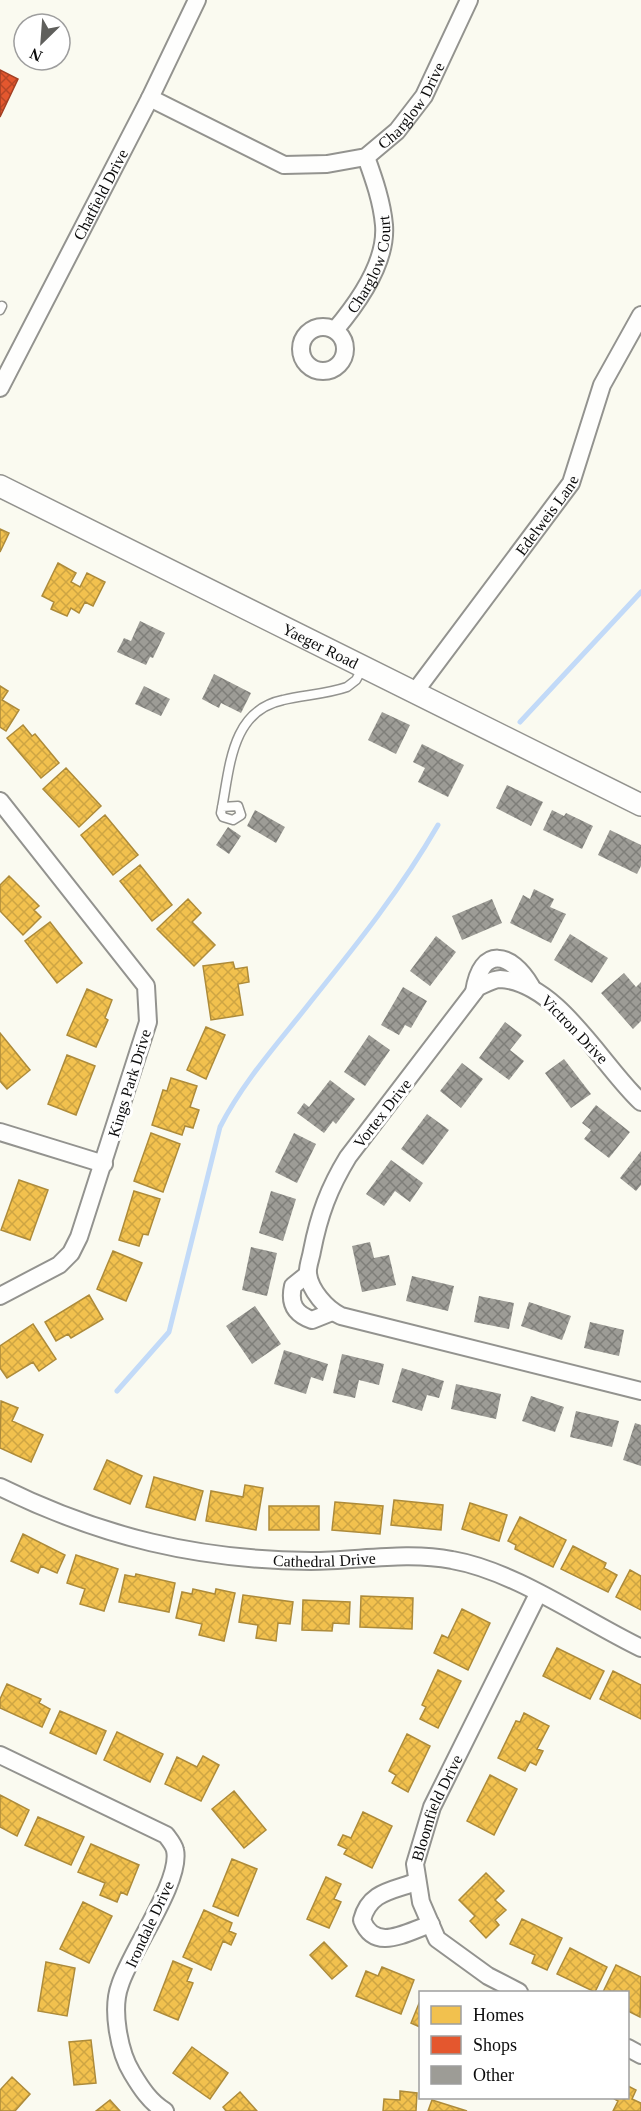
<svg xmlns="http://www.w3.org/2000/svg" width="641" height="2111" viewBox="0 0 641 2111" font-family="Georgia,serif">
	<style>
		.homes { fill: url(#homes-cross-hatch); stroke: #ad8b3a; stroke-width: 1.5 }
		.shops { fill: url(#shops-cross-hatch); stroke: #a34024; stroke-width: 1.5 }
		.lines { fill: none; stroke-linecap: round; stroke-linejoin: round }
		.stream { stroke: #c2daf8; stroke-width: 5 }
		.building { fill: url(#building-cross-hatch) }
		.service-casing { stroke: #93938f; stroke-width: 11 }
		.minor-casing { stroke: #93938f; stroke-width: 20 }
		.tertiary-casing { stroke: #93938f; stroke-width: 24 }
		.service { stroke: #fefefd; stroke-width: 8 }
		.minor { stroke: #fefefd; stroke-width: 16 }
		.tertiary { stroke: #fefefd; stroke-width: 21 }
		.labels { text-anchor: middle; stroke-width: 6; stroke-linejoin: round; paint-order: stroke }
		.street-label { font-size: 16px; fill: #0c0c0c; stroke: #fff }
	</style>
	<defs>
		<pattern id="homes-cross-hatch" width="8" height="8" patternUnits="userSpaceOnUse" patternTransform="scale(1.5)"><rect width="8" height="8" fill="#f2c14e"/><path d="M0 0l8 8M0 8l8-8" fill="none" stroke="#cea543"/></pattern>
		<pattern id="shops-cross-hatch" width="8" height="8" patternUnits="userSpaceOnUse" patternTransform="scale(1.5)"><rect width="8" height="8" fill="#e4572e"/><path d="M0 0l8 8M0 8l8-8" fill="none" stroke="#b74626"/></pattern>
		<pattern id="building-cross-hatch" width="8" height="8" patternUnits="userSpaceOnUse" patternTransform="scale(1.5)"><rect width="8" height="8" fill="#9d9c96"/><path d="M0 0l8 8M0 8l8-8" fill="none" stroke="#7e7e79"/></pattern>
	</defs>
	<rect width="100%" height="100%" fill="#fafaf0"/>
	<!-- homes -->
	<path class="homes" d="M0 529 9 533 0 552Z
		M58 563 76 573 71 582 80 587 87 573 105 582 93 606 85 602 79 613 71 608 67 616 51 609 54 602 42 596Z
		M0 686 8 691 2 700 19 710 6 731 0 727Z
		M23 725 32 736 35 734 59 763 41 778 7 738Z
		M66 768 101 806 79 827 43 789Z
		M105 815 138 855 113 875 81 835Z
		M140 865 172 905 152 921 120 881Z
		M9 876 39 906 34 910 41 917 23 935 0 911V885Z
		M188 899 201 913 192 922 215 945 194 966 157 929Z
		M50 922 82 963 57 983 25 941Z
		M233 962 235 969 247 967 249 982 238 984 243 1015 211 1020 203 966Z
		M87 989 112 1000 105 1018 108 1020 96 1047 67 1035Z
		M206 1027 225 1035 206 1079 187 1070Z
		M0 1033 30 1070 7 1089 0 1081Z
		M67 1055 95 1066 76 1115 48 1104Z
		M171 1078 197 1086 190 1107 199 1110 193 1128 185 1126 182 1135 152 1125 163 1090 167 1091Z
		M151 1133 180 1144 163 1192 134 1181Z
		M19 1180 48 1190 30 1240 1 1230Z
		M134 1191 160 1199 148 1235 143 1234 139 1246 119 1240Z
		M113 1251 142 1263 126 1301 97 1289Z
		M89 1295 103 1319 71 1338 68 1334 56 1341 45 1322Z
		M33 1324 56 1359 39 1371 33 1362 7 1378 0 1368V1346Z
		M1 1401 18 1408 12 1421 43 1435 31 1462 0 1448Z
		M107 1460 142 1476 130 1504 94 1489Z
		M154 1477 203 1491 195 1520 146 1507Z
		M245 1485 263 1488 256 1530 206 1521 211 1491 243 1497Z
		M394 1500 443 1505 441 1530 391 1525Z
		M335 1502 383 1506 380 1534 332 1530Z
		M470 1503 507 1515 499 1541 462 1529Z
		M269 1506H319V1530H269Z
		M520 1517 566 1540 553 1567 515 1549 516 1545 508 1541Z
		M23 1534 65 1555 57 1573 41 1566 38 1573 11 1561Z
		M573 1546 606 1563 604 1568 617 1575 608 1592 561 1569Z
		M76 1555 118 1569 104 1611 80 1604 85 1589 67 1583Z
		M630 1570 641 1576V1610L616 1597Z
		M136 1574 175 1583 169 1612 119 1602 125 1575 135 1577Z
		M193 1589 215 1594 216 1589 235 1593 224 1641 199 1635 202 1624 176 1618 182 1592 192 1594Z
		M243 1595 293 1602 290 1624 278 1623 276 1641 256 1638 258 1625 239 1622Z
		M361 1596 413 1598 412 1629 360 1627Z
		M303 1600 350 1602 349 1624 333 1623 332 1631 302 1630Z
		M462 1609 490 1623 468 1670 434 1653 442 1635 448 1638Z
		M557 1648 604 1671 590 1699 543 1676Z
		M438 1670 461 1681 438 1728 420 1719 426 1707 422 1705Z
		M613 1671 641 1685V1719L600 1699Z
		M7 1684 41 1699 39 1703 50 1709 42 1727 0 1708V1699Z
		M60 1711 106 1731 96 1754 50 1733Z
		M524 1713 549 1726 537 1749 543 1751 536 1765 530 1762 525 1771 498 1758 516 1721 520 1722Z
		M117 1732 163 1754 150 1782 104 1760Z
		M407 1734 430 1746 408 1792 392 1783 396 1775 389 1771Z
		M203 1756 219 1765 201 1801 165 1784 177 1757 197 1767Z
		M490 1775 517 1789 494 1835 467 1821Z
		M234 1791 266 1830 244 1848 212 1809Z
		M0 1795 29 1810 17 1836 0 1827Z
		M363 1812 392 1826 372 1868 344 1854 347 1849 338 1845 343 1835 351 1838Z
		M38 1817 84 1837 71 1865 25 1845Z
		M91 1844 139 1865 127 1895 121 1892 117 1902 100 1895 105 1883 78 1872Z
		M232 1859 257 1869 238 1916 213 1906Z
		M486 1873 504 1891 495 1900 506 1910 495 1920 499 1925 486 1938 470 1921 475 1916 459 1900Z
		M326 1877 341 1884 334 1899 341 1902 329 1928 307 1919Z
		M83 1902 112 1916 89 1963 60 1949Z
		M204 1910 232 1923 229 1931 236 1934 231 1945 223 1941 211 1970 183 1957Z
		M522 1919 562 1938 547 1970 532 1963 535 1955 510 1944Z
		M324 1942 347 1966 332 1979 310 1955Z
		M570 1948 607 1967 595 1992 557 1974Z
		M173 1961 192 1969 187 1981 193 1983 178 2020 154 2010Z
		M46 1962 75 1968 67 2016 38 2011Z
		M616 1965 641 1977 640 2017 628 2011V1992H603Z
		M382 1967 414 1980 401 2014 356 1996 366 1971 378 1976Z
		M420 2001V2027L411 2023Z
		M91 2040 96 2083 74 2085 69 2042Z
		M192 2047 228 2073 210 2099 173 2073Z
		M12 2077 30 2094 15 2111H0V2090Z
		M628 2086 636 2090 632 2099 641 2103V2111H613L618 2101 613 2098H628Z
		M400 2091 417 2093 416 2111H383L384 2099 400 2100Z
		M240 2092 257 2111H226L223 2107Z
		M110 2100 120 2111H96Z
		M432 2100 467 2111H428Z"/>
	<!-- shops -->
	<path class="shops" d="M0 70 18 79 0 117Z"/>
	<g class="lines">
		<!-- stream -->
		<path class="stream" d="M520 722 641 592
			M117 1391 169 1332 220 1127C244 1080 280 1041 312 1000 358 943 401 889 438 825"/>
	</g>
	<!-- building -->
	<path class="building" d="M140 621 165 633 153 658 150 657 146 665 117 652 124 638 131 641Z
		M214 674 251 693 241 713 221 703 219 708 202 699Z
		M144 686 170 699 161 716 135 704Z
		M382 712 410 725 396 754 368 740Z
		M422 744 464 765 448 797 418 782 425 768 413 762Z
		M507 785 543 802 531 826 496 808Z
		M255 810 285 827 276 843 247 826Z
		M552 810 564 816 566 813 593 826 582 849 543 830Z
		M228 827 241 836 229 854 216 845Z
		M610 830 641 845V866L637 874 598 855Z
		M534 889 554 899 550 907 566 914 551 943 510 923 523 895 530 899Z
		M492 899 502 923 462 940 452 916Z
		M570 934 608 958 592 983 554 960Z
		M436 936 456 952 430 986 410 971Z
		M624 973 636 987 641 982V1021L633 1029 601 993Z
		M403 987 427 1001 411 1028 405 1025 399 1035 381 1025Z
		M505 1022 522 1035 510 1050 524 1061 509 1080 479 1058Z
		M369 1035 390 1050 365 1086 344 1072Z
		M564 1059 591 1094 571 1108 545 1073Z
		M462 1063 483 1079 461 1108 440 1091Z
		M330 1080 355 1099 336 1124 333 1121 324 1133 297 1113 304 1103 309 1107Z
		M596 1105 630 1132 609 1158 584 1139 591 1130 582 1123Z
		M427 1114 449 1130 423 1165 401 1149Z
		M294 1133 316 1144 297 1183 275 1172Z
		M641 1151V1185L636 1191 620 1178Z
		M391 1160 423 1183 410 1202 395 1191 384 1206 366 1194Z
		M271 1191 296 1199 283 1241 259 1233Z
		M370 1242 374 1258 389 1255 396 1285 362 1292 352 1246Z
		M251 1247 277 1253 267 1296 242 1290Z
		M412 1276 454 1286 448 1311 406 1301Z
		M479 1296 514 1303 509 1329 474 1322Z
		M529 1302 571 1316 562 1340 521 1326Z
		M255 1306 281 1344 252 1364 226 1326Z
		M590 1322 624 1330 619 1356 584 1348Z
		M284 1350 328 1364 323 1381 311 1377 306 1394 274 1384Z
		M342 1354 384 1364 379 1385 359 1380 355 1398 333 1393Z
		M402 1368 444 1381 439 1398 427 1395 422 1411 392 1402Z
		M456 1384 501 1394 496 1419 451 1409Z
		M531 1396 564 1407 555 1432 522 1421Z
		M576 1411 619 1421 612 1447 570 1437Z
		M635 1423 641 1425V1466L623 1460Z"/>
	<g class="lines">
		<!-- service casing -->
		<g class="service-casing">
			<path id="service" d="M0 310 2 306
				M222 807 238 806 241 815 233 820 223 817 221 813C230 769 230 711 283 700 304 695 327 694 347 687L356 680 363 667"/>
		</g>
		<!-- minor casing -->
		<g class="minor-casing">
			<g id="minor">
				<path id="s1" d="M150 98 284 165 327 164 366 157 397 131 424 96 469 0"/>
				<circle cx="323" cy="349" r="22"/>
				<path id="s2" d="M335 330C357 304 387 262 384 225 382 202 374 179 366 157"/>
				<path id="s3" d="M0 388 150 98 197 0"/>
				<path id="s4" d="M414 693 571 483 602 385 641 315"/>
				<path d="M0 801 146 986 148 1022 79 1237 71 1253 59 1265 0 1296"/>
				<path d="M474 992C481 945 511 952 531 986"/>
				<path d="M641 1102C602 1066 558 982 500 979 494 979 485 984 478 987L348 1157C329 1188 319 1215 312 1251 311 1258 307 1267 308 1274 310 1290 326 1309 341 1316L641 1391"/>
				<path d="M0 1132 104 1164"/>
				<path d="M308 1274 293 1286C289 1304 295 1314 312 1320L332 1312"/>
				<path id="s5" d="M0 1487C101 1537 198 1560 311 1561 357 1561 407 1551 452 1560 515 1571 583 1620 641 1648"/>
				<path d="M0 1755 166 1835C169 1839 174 1845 175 1850 182 1881 130 1952 120 1985 111 2009 119 2052 132 2073 141 2088 150 2102 165 2111"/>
				<path d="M416 1882C391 1891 369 1892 362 1920 375 1953 406 1932 431 1924"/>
				<path id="s6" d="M519 1992 488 1976 437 1939 421 1902 415 1864 432 1807 538 1594"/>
				<path d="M628 2048 641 2055"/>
			</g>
		</g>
		<!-- tertiary casing -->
		<g class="tertiary-casing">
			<g id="tertiary">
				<path id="s7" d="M0 486 641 805"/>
			</g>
		</g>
		<!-- service -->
		<use href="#service" class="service"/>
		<!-- minor -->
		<use href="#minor" class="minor"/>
		<!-- tertiary -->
		<use href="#tertiary" class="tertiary"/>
	</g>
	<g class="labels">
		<!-- street labels -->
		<g class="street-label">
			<text dy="6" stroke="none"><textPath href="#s1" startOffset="302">Charglow Drive</textPath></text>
			<text dy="6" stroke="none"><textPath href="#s3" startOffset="218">Chatfield Drive</textPath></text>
			<text dy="6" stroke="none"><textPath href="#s2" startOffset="76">Charglow Court</textPath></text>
			<text dy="6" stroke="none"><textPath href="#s4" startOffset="222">Edelweis Lane</textPath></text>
			<text dy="6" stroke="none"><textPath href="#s7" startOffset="358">Yaeger Road</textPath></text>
			<text transform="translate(575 1029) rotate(46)" y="6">Victron Drive</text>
			<text transform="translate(129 1083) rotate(-73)" y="6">Kings Park Drive</text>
			<text transform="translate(382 1113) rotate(-52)" y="6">Vortex Drive</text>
			<text dy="6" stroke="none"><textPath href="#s5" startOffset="336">Cathedral Drive</textPath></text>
			<text dy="6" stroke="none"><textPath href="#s6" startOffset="237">Bloomfield Drive</textPath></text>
			<text transform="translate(149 1924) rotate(-65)" y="6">Irondale Drive</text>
		</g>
	</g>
	<!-- legend -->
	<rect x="419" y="1991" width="210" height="108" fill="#ffffff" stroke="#9e9e9e" stroke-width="1.5"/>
	<rect x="431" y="2006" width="30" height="18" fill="#f2c14e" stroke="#9e9e9e" stroke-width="1.5"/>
	<text x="473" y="2021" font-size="18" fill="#0c0c0c">Homes</text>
	<rect x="431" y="2036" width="30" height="18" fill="#e4572e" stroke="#9e9e9e" stroke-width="1.5"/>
	<text x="473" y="2051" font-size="18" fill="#0c0c0c">Shops</text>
	<rect x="431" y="2066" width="30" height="18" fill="#9d9c96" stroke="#9e9e9e" stroke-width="1.5"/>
	<text x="473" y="2081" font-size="18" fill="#0c0c0c">Other</text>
	<!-- north arrow -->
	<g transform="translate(42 42) rotate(205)"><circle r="28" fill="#ffffff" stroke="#9e9e9e" stroke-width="1.5"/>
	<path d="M0-4.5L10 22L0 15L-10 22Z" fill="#5f5f5c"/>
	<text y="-9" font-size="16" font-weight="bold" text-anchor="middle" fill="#0c0c0c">N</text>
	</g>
</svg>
